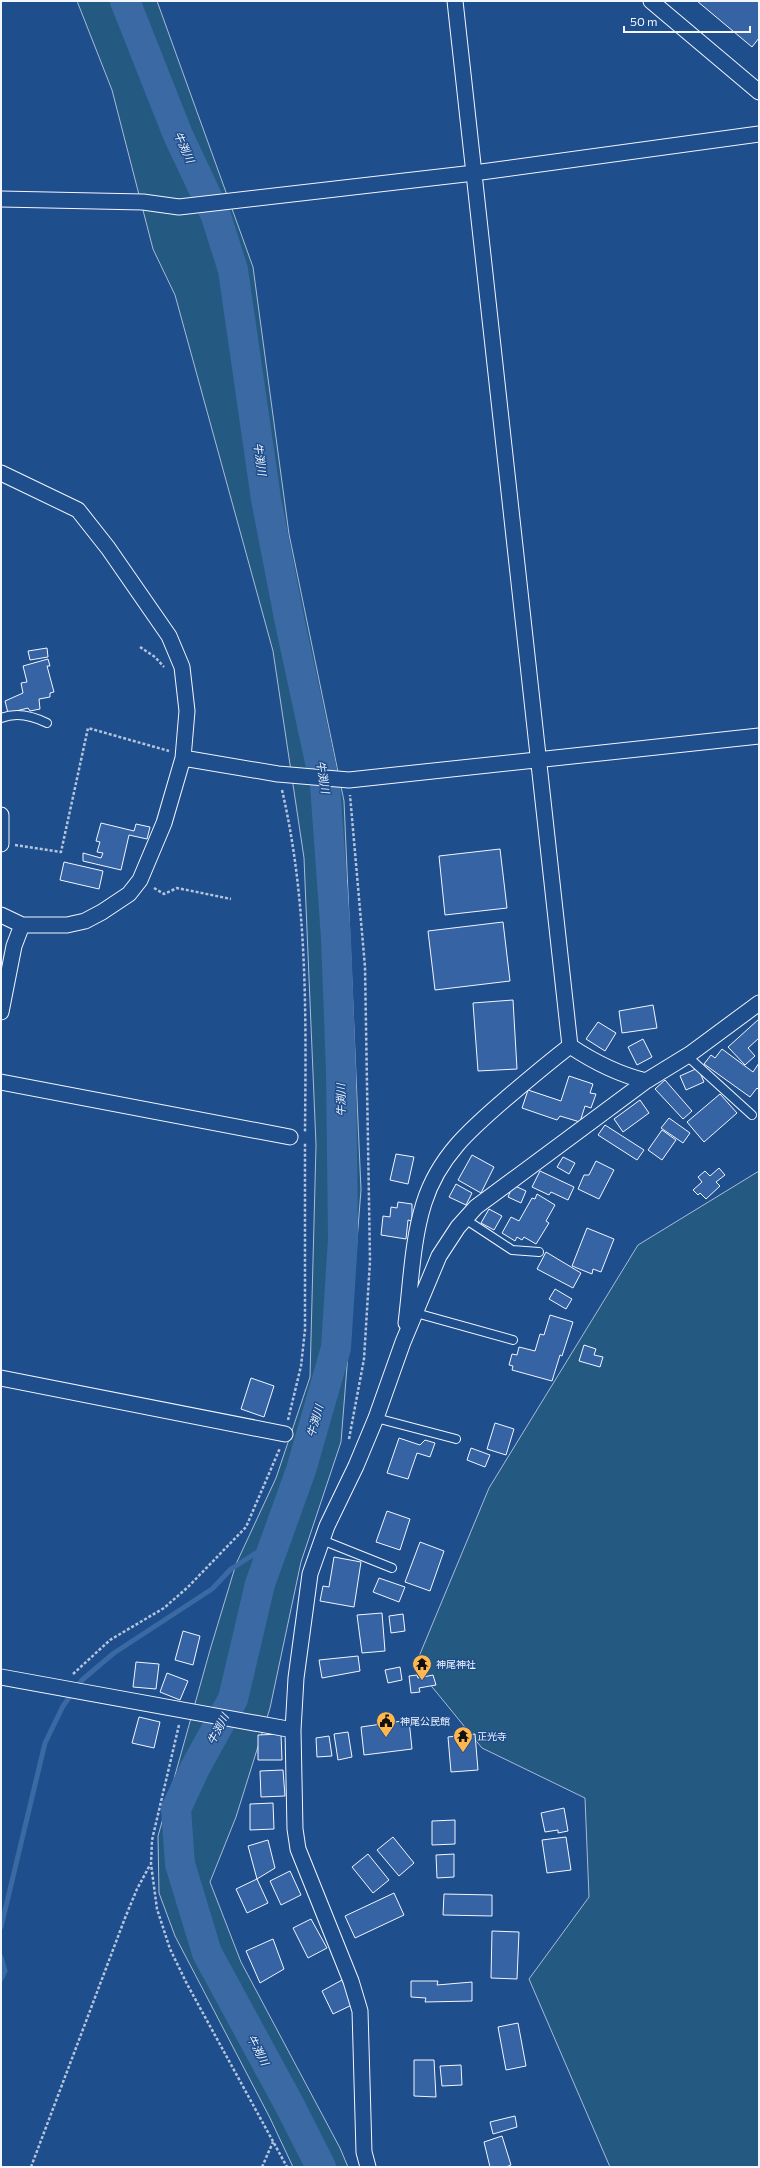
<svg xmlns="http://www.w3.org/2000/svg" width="760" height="2168" viewBox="0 0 760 2168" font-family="Commissioner,'Noto Sans JP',sans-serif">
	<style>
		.green { fill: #245a82; stroke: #a8bbd7 }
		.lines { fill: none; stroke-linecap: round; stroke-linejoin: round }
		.stream { stroke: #3b69a3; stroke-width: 5 }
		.river { stroke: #3b69a3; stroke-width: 30 }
		.building { fill: #3563a3; stroke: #f2f6ff }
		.lane-casing { stroke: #f2f6ff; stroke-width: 10 }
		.street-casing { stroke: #f2f6ff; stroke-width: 17 }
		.path { stroke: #b3c4dc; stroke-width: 2.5; stroke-dasharray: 3 2; stroke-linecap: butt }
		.lane { stroke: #1f4e8c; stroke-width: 8 }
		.street { stroke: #1f4e8c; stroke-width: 15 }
		.labels { text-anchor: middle; stroke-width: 3; stroke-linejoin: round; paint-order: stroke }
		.poi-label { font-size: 10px; fill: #f2f6ff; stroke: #1f4e8c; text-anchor: start }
		.water-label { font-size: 11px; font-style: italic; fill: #f2f6ff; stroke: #1f4e8c }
	</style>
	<rect width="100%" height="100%" fill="#1f4e8c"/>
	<!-- green -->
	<path class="green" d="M77 1H157L253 267 289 534 344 801 361 1190 341 1442 301 1562 270 1708 236 1817 210 1882 241 1962 340 2148 348 2167H293L270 2118 175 1936 159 1893 158 1836 210 1650 236 1564 276 1478 310 1377 316 1145 304 858 273 651 175 295 153 249 112 90Z
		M759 1171V2167H610L529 1979 589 1897 585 1798 482 1748 415 1666 489 1488 638 1245Z"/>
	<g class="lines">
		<!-- stream -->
		<path class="stream" d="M1 1927 45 1743 63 1706 82 1680 114 1653 212 1589 231 1569 259 1551 273 1553
			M1 1957 5 1971 1 1979"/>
		<!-- river -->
		<path class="river" d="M125 1 178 135 216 216 233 270 266 499 290 623 325 785 336 938 341 1071 343 1239 336 1348 301 1470 260 1584 233 1699 195 1768 176 1809 180 1864 207 1953 289 2104 321 2167"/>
	</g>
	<!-- building -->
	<path class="building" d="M697 1H759V38L752 47Z
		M47 648 48 657 30 660 28 651Z
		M48 659 50 666H47L54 692 50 693V697L39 699 40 709 30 711 28 708 8 713 5 701 23 693 21 683 27 682 23 666Z
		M101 823 134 831 136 824 150 827 147 839 129 835 121 870 83 861V853L101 858 103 853 97 852 100 842 96 841Z
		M500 849 507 908 445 915 439 856Z
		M64 862 103 871 99 889 60 880Z
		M503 922 510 981 435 990 428 931Z
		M513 1000 517 1069 478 1071 473 1003Z
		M653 1005 657 1028 622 1033 619 1011Z
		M759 1019V1038L748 1048 755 1056 745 1065 728 1047Z
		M598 1022 616 1033 605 1051 586 1039Z
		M643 1039 652 1057 637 1065 628 1047Z
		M722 1049 753 1072 759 1063V1090L757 1088 750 1097 704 1064 711 1055 715 1058Z
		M698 1068 704 1082 686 1090 680 1076Z
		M569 1076 593 1084 590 1093 596 1094 591 1108 585 1106 580 1122 560 1116 557 1120 522 1108 528 1090 561 1101Z
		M665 1080 692 1111 683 1119 655 1089Z
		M720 1094 737 1113 704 1142 687 1122Z
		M640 1100 649 1113 623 1132 614 1119Z
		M669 1118 690 1133 683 1143 661 1128Z
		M605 1125 644 1150 637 1160 598 1135Z
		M662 1130 676 1140 662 1160 648 1150Z
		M396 1154 414 1157 408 1184 390 1180Z
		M472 1155 494 1167 481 1193 458 1180Z
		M563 1157 575 1163 569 1174 557 1167Z
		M596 1161 614 1170 599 1199 578 1189 584 1175H589Z
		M719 1168 725 1175 716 1182 720 1186 706 1199 700 1193 698 1195 693 1190 702 1182 698 1177 705 1171 710 1176Z
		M540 1171 574 1187 568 1200 551 1192 549 1195 532 1187Z
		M456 1184 472 1193 466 1205 449 1197Z
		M513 1185 526 1191 521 1203 508 1197Z
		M537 1194 555 1205 546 1221 549 1223 536 1244 524 1237 522 1240 517 1237 515 1241 502 1233 511 1217 519 1221 532 1198 535 1199Z
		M398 1202 412 1204V1221L408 1220 406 1239 381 1235 383 1216 390 1217 391 1207 397 1208Z
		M489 1209 502 1216 494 1230 481 1223Z
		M587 1228 614 1239 601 1272 593 1269 592 1274 572 1266Z
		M546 1252 581 1273 573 1288 537 1269Z
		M555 1289 572 1299 566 1309 549 1299Z
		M550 1315 573 1322 562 1356 560 1355 552 1381 512 1370 513 1366 509 1365 512 1354 517 1355 519 1347 535 1351 540 1334 544 1335Z
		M584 1345 596 1349 594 1355 603 1357 600 1367 579 1361Z
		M251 1378 274 1386 264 1417 241 1409Z
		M495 1423 514 1429 506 1455 487 1449Z
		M399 1438 420 1445 425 1440 435 1443 430 1457 417 1453 408 1479 387 1473Z
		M471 1448 490 1455 485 1467 467 1460Z
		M387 1511 410 1519 400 1550 376 1542Z
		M420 1542 444 1551 430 1591 405 1582Z
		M334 1557 361 1562 354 1607 320 1601 323 1586 329 1587Z
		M379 1578 405 1587 399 1602 373 1592Z
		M382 1613 385 1651 362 1653 357 1615Z
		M403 1614 405 1631 391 1633 389 1616Z
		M183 1631 200 1636 193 1665 175 1660Z
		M358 1656 360 1671 322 1678 319 1660Z
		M136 1662 159 1664 156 1689 133 1687Z
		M400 1667 402 1680 388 1683 385 1670Z
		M167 1673 188 1681 180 1700 160 1692Z
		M417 1675 418 1678 433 1675 436 1685 419 1688 420 1692 411 1693 409 1676Z
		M139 1717 160 1722 154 1748 132 1743Z
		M409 1720 412 1749 364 1755 361 1727Z
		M348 1732 352 1757 338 1760 334 1734Z
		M281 1734 282 1760H258V1735Z
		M475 1734 478 1770 451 1772 448 1737Z
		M329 1736 332 1756 317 1757 316 1738Z
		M283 1770 285 1796 261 1797 260 1771Z
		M273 1803 274 1829 250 1830V1804Z
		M564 1808 568 1831 558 1833V1830L545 1832 541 1813Z
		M455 1820V1844L432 1845V1821Z
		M393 1837 414 1863 399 1876 377 1850Z
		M566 1837 571 1870 547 1873 542 1840Z
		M268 1840 275 1868 257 1879 248 1846Z
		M368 1854 389 1880 373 1893 352 1867Z
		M454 1854V1877L437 1878 436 1855Z
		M290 1871 301 1895 281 1905 270 1881Z
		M257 1879 268 1903 247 1913 236 1889Z
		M394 1893 404 1915 355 1938 345 1916Z
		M444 1894 492 1895V1916L443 1915Z
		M311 1919 327 1948 308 1958 293 1928Z
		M492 1931 519 1932 517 1979 491 1978Z
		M273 1939 284 1969 260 1983 246 1951Z
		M342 1980 354 2004 333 2014 322 1991Z
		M411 1981H438L437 1985 472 1982V2001L425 2002 426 1998 411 1997Z
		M518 2023 526 2066 506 2070 498 2027Z
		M414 2060H434L436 2097 414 2096Z
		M461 2065 462 2085 442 2086 440 2066Z
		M515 2116 517 2127 493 2134 490 2122Z
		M502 2136 511 2165 506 2167H490L484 2142Z"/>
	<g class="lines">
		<!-- lane casing -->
		<g class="lane-casing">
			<path id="lane" d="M1 718C16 712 33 716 47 723
				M687 1056 752 1115
				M465 1219 512 1250 539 1252
				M416 1313 513 1340
				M376 1418 456 1439
				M322 1540 392 1568"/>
		</g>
		<!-- street casing -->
		<g class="street-casing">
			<path id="street" d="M455 1 570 1046
				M651 1 759 92
				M1 199 143 202 179 207 474 173 759 134
				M1 473 78 510 108 548 169 636 182 667 187 711 183 758 164 823 140 880 129 894 102 912 85 921 67 925H22L1 915
				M183 758 278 774 349 780 759 736
				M1 815V844
				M1 1012 14 946 22 925
				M570 1046C594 1062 617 1074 646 1081
				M1 1082 290 1137
				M406 1323C411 1284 412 1241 424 1203 439 1155 473 1127 509 1096 529 1079 549 1062 570 1046
				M1 1378 285 1434
				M1 1677 293 1730
				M368 2167 364 2152 360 2011 351 1981 298 1849 295 1829 293 1730 296 1678 310 1574 327 1526 356 1466 376 1418 403 1342 439 1256 458 1227 476 1207 518 1176 646 1081 690 1054 759 1003"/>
		</g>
		<!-- path -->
		<path class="path" d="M140 647 155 657 164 667
			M282 790C308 902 306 1018 305 1132
			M15 845 61 852 88 728 169 751
			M154 888 164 894 177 888 231 899
			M288 1420 301 1366 305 1330V1143
			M349 1439 364 1359 370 1261 365 967 350 795
			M73 1674 110 1640 164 1608 188 1587 246 1527 280 1448
			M179 1725 152 1840 151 1864 157 1909 170 1949 187 1984 287 2167
			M31 2167 125 1918 137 1889 150 1865
			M262 2167 273 2142"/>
		<!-- lane -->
		<use href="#lane" class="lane"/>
		<!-- street -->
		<use href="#street" class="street"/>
	</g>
	<!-- icons -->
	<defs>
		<g id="temple-pin" transform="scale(1)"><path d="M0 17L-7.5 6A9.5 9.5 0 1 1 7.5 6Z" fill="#ffb74d" stroke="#1f4e8c"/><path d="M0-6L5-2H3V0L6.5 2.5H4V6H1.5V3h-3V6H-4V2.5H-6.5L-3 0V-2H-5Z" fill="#111"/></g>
		<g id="civic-pin" transform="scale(1)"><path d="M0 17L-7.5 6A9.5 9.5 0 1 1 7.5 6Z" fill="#ffb74d" stroke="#1f4e8c"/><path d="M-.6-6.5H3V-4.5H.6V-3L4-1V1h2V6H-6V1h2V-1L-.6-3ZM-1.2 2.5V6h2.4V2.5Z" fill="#111"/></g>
	</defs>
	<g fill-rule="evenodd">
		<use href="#temple-pin" x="422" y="1664"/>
		<use href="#civic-pin" x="386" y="1721"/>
		<use href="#temple-pin" x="463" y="1736"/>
	</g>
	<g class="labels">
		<!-- poi labels -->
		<g class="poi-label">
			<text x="436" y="1668">神尾神社</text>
			<text x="400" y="1725">神尾公民館</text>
			<text x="477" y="1740">正光寺</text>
		</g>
		<!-- water labels -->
		<g class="water-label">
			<text transform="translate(184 147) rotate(65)" y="4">牛渕川</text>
			<text transform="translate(260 459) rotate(82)" y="4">牛渕川</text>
			<text transform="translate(323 777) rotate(81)" y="4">牛渕川</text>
			<text transform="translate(341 1100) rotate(-91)" y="4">牛渕川</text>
			<text transform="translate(315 1421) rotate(-74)" y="4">牛渕川</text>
			<text transform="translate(218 1729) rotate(-62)" y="4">牛渕川</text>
			<text transform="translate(258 2050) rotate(62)" y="4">牛渕川</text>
		</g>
	</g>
	<!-- border -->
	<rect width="760" height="2168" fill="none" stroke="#f2f6ff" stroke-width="4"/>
	<!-- scale -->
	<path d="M624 26v6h126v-6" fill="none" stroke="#f2f6ff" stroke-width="2"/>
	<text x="630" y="26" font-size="12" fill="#f2f6ff" stroke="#1f4e8c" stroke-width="3" paint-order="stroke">50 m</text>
</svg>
